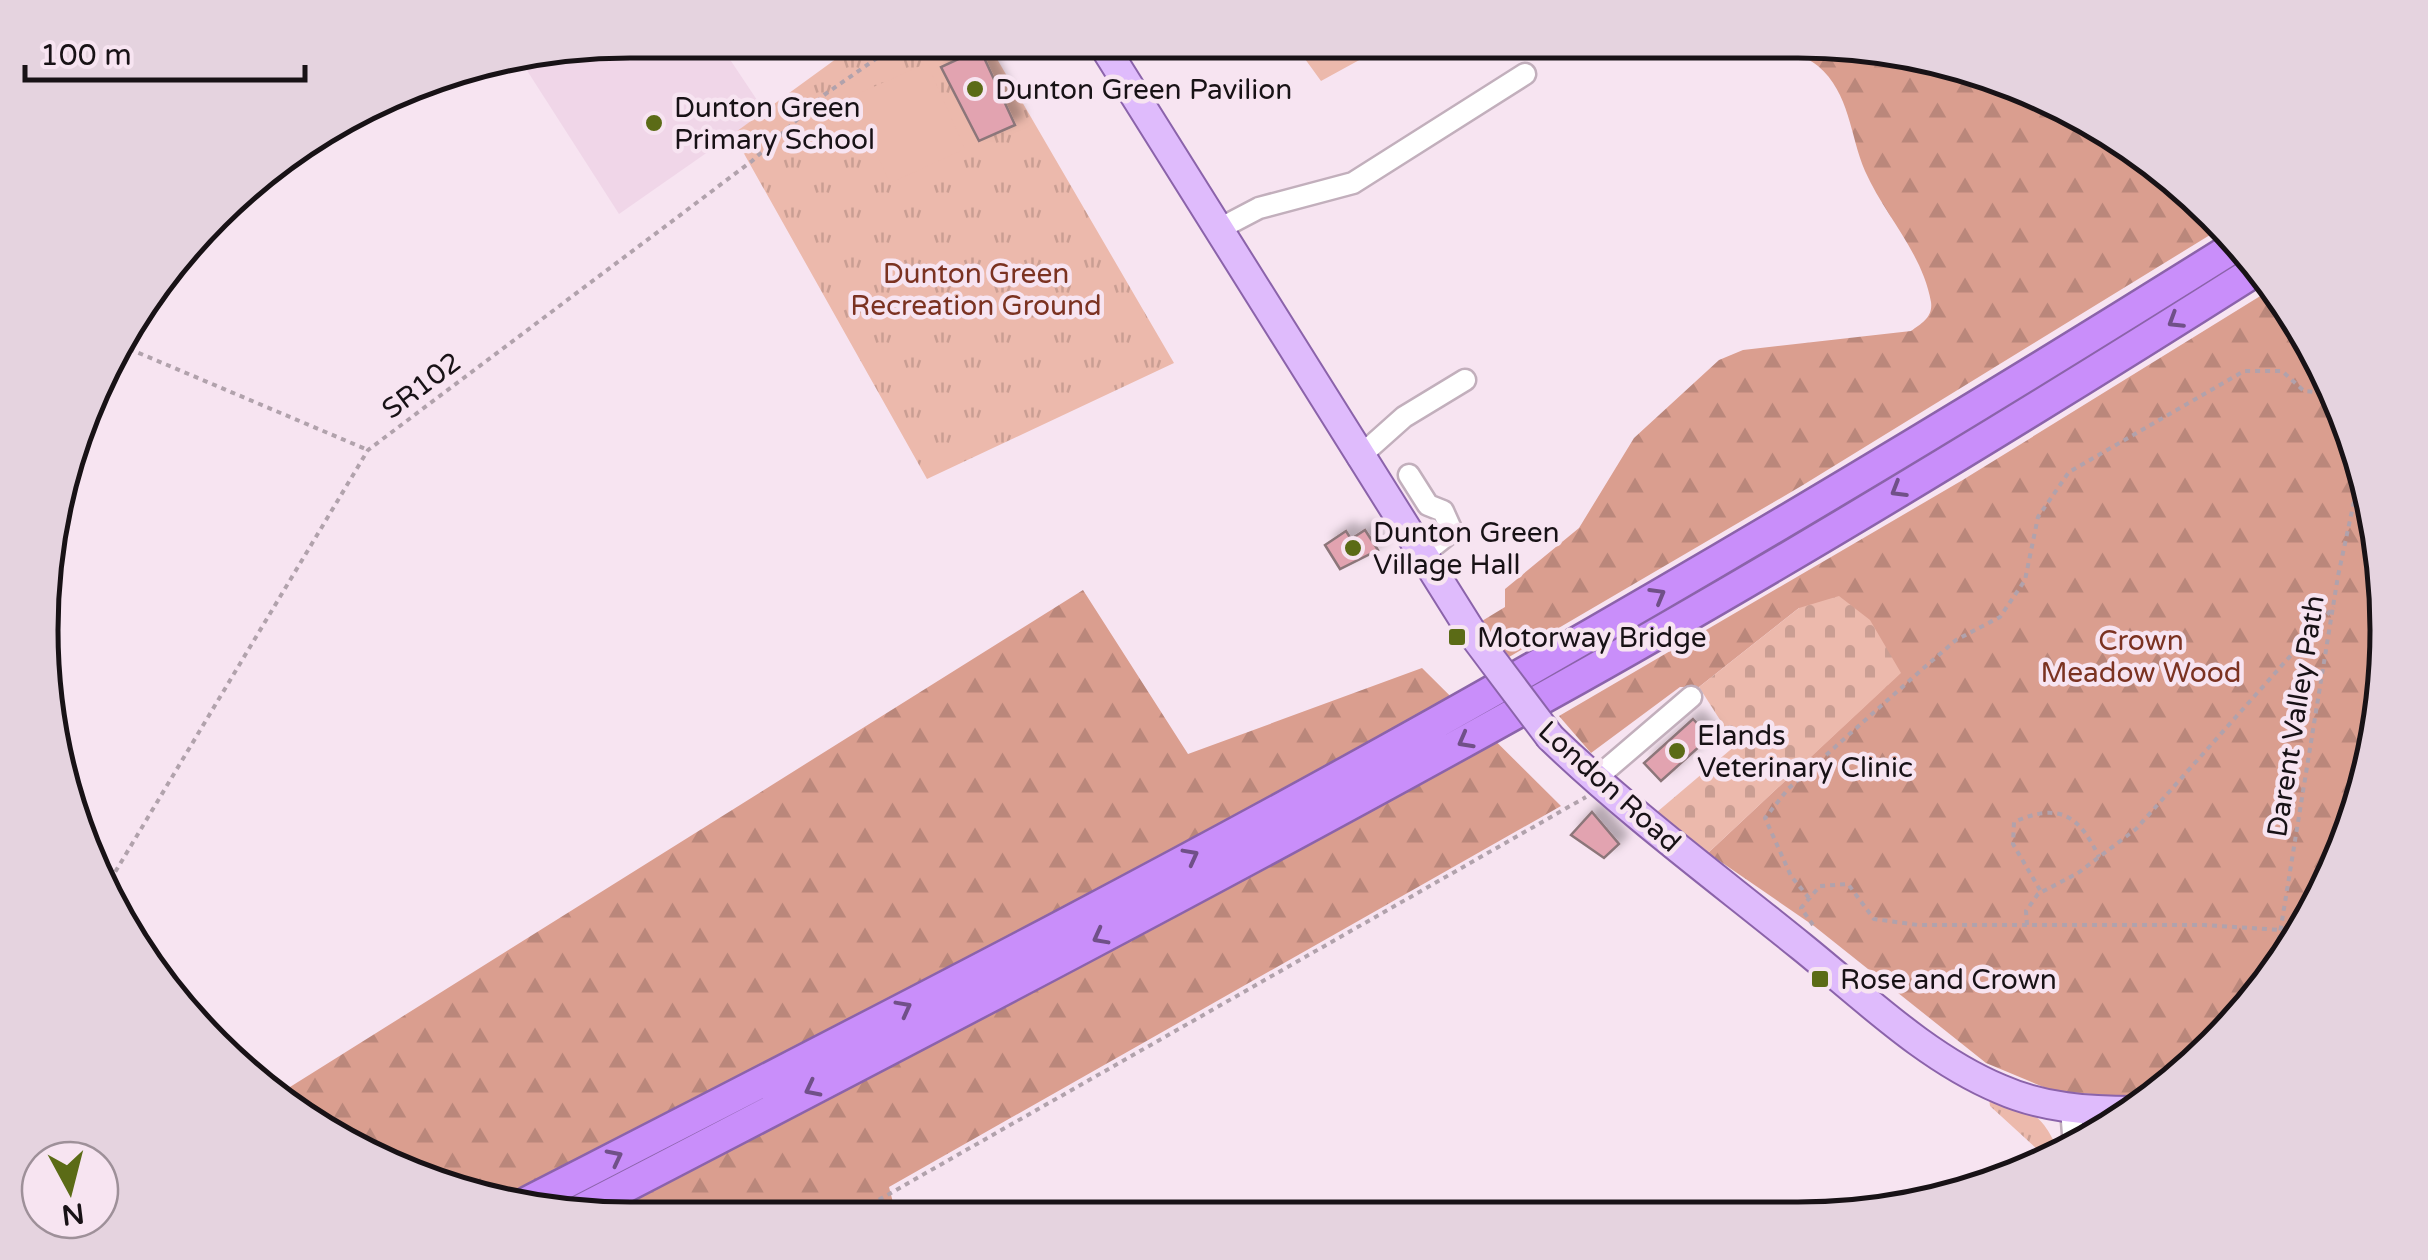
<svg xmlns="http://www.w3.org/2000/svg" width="2428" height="1260" viewBox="0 0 2428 1260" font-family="'Varela Round',sans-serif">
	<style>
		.built { fill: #f0d6e8 }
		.grass { fill: url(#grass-tufts) }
		.forest { fill: url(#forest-firs) }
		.cemetery { fill: url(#cemetery-stones) }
		.garden { fill: #ecb9ac }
		.building { fill: #e2a3b0; stroke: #8c767a; stroke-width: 2.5; filter: url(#shadow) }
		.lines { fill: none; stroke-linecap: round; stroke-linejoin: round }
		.minor-casing { stroke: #c2afbc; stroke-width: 25 }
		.major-casing { stroke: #8b63aa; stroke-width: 32 }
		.highway-casing { stroke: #8b63aa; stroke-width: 35 }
		.path { stroke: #b1a2ac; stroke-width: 4; stroke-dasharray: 5 5; stroke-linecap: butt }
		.minor { stroke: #fff; stroke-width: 20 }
		.major { stroke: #dfbbfc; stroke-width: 28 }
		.highway { stroke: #c98efa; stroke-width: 30 }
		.major-bridge-casing { stroke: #8b63aa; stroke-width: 32; stroke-linecap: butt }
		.major-bridge { stroke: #dfbbfc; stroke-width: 28 }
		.oneway { stroke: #705088 }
		.poi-dot { fill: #5b6b16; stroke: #f7e4f1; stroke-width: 4 }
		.labels { text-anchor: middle; stroke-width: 9; stroke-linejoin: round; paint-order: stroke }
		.poi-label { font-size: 28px; fill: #181216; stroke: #f7e4f1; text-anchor: start }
		.park-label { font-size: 28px; fill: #7b3221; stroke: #f7e4f1 }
		.street-label { font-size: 28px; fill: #181216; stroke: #f7e4f1 }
		.rim { fill: none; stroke: #181216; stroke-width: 5 }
	</style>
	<defs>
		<pattern id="grass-tufts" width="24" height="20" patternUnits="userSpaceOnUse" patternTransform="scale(2.5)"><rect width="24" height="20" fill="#ecb9ac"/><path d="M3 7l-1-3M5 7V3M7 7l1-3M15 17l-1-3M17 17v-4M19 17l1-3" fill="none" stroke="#ca9e93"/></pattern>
		<pattern id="forest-firs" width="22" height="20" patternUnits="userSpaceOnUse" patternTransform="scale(2.5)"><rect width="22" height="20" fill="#da9e8f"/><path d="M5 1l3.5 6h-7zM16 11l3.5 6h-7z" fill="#ba877b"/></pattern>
		<pattern id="cemetery-stones" width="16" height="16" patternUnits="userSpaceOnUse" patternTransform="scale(2.5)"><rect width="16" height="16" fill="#ecb9ac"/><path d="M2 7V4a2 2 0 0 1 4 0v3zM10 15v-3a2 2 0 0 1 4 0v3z" fill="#ca9e93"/></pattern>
		<filter id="shadow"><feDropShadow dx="9" dy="-9" stdDeviation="5" flood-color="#0004"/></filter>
	</defs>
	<rect width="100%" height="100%" fill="#f7e4f1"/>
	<!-- built -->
	<path class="built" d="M630 40H717L765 112 619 214 519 58Z"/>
	<!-- grass -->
	<path class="grass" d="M862 40H986L1174 363 927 479 733 134Z
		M1989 1098C2033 1111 2041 1112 2060 1154L2049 1160 1990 1106Z"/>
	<!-- forest -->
	<path class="forest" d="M1704 41H1836L2059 101 2223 227 1803 485 1504 660 1477 624 1505 607V589L1579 528 1634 438 1719 360 1743 350 1911 331C1922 323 1933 317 1931 302 1922 252 1885 216 1865 171 1850 136 1850 93 1818 66 1793 45 1744 51 1713 51Z
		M2270 290 2357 441 2387 669 2327 891 2242 1019 2156 1099 2053 1091 1986 1063 1814 926 1708 853 1900 673 1799 608 1699 687H1680L1591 753 1559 716 1961 481Z
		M1083 590 1188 754 1422 668 1561 806 889 1187 897 1218 592 1219 369 1159 282 1092Z"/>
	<!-- cemetery -->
	<path class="cemetery" d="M1839 596 1870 620 1901 673 1708 853 1657 812 1736 745 1699 687 1799 608Z"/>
	<!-- garden -->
	<path class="garden" d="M1292 41H1394L1321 81Z
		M927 63 965 149 890 183 851 97Z"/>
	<!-- building -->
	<path class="building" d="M980 49 1015 125 979 141 941 67Z
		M1365 530 1378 550 1340 569 1325 545 1346 531 1351 539Z
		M1693 719 1710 737 1661 781 1644 763Z
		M1592 812 1619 844 1604 858 1571 835Z"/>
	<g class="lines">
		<!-- minor casing -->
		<g class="minor-casing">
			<path id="minor" d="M1217 230 1259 208 1353 183 1525 74
				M1358 458 1404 417 1465 380
				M1409 475 1428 505 1443 511 1452 531 1421 556
				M1594 780 1691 697
				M2071 1109 2074 1146"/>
		</g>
		<!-- major casing -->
		<g class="major-casing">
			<path id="major" d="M1100 40 1474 636
				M1550 737C1629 813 1717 878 1802 947 1864 997 1926 1058 2000 1089 2043 1108 2088 1111 2135 1111"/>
		</g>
		<!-- highway casing -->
		<g class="highway-casing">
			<path id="highway" d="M528 1202C865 1029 1203 857 1531 669 1771 532 2008 389 2242 242
				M573 1214C900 1044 1228 874 1550 694 1791 560 2026 416 2258 269"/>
		</g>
		<!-- path -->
		<path class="path" d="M120 345 368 450
			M105 889 368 450 752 161 824 95 903 40
			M2040 890 2013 844 2014 822C2059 802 2079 815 2099 857
			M1809 898 1791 876 1765 818 1788 789 1918 673 1956 640 2000 617 2025 580 2038 517 2069 472 2244 371H2282L2304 391 2329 393
			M1813 925 1801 908 1820 886 1848 884 1874 919 1918 925H2204L2281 930
			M2027 925 2026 911 2038 894 2078 873 2136 829 2334 607
			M2274 970 2338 576 2361 469
			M855 1218 875 1202 1586 797"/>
		<!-- minor -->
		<use href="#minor" class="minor"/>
		<!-- major -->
		<use href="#major" class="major"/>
		<!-- highway -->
		<use href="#highway" class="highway"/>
		<!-- major-bridge casing -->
		<g class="major-bridge-casing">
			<path id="major-bridge" d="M1474 636 1550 737"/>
		</g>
		<!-- major-bridge -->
		<use href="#major-bridge" class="major-bridge"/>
	</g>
	<!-- one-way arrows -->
	<defs><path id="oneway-chevron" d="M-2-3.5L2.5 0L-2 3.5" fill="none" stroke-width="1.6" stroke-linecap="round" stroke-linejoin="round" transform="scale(2.5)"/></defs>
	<g class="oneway">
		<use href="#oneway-chevron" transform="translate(2175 321) rotate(148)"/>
		<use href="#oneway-chevron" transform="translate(1898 490) rotate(149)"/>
		<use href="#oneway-chevron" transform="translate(1658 595) rotate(-30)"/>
		<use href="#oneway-chevron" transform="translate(1465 741) rotate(151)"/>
		<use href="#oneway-chevron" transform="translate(1191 856) rotate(-28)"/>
		<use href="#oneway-chevron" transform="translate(1100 937) rotate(152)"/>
		<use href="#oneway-chevron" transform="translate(904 1008) rotate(-28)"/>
		<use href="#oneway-chevron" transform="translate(812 1089) rotate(153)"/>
		<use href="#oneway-chevron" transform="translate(615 1157) rotate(-27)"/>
	</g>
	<!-- markers -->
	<g class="poi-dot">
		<circle cx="975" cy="89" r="10"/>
		<circle cx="654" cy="123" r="10"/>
		<circle cx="1353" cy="548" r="10"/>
		<rect x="1447" y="627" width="20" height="20" rx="5"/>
		<circle cx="1677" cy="751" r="10"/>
		<rect x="1810" y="969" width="20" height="20" rx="5"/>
	</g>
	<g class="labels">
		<!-- poi labels -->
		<g class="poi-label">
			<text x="995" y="99">Dunton Green Pavilion</text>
			<text x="674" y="117">Dunton Green<tspan x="674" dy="32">Primary School</tspan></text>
			<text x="1373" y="542">Dunton Green<tspan x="1373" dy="32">Village Hall</tspan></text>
			<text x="1477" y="647">Motorway Bridge</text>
			<text x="1697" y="745">Elands<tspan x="1697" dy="32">Veterinary Clinic</tspan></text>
			<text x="1840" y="989">Rose and Crown</text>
		</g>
		<!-- park labels -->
		<g class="park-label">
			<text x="976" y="283">Dunton Green<tspan x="976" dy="32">Recreation Ground</tspan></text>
			<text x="2141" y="650">Crown<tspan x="2141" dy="32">Meadow Wood</tspan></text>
		</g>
		<!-- street labels -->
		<g class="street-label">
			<text transform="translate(421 385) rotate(-37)" y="10">SR102</text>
			<text transform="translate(2295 716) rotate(-81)" y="10">Darent Valley Path</text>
			<text transform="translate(1610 786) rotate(42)" y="10">London Road</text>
		</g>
	</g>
	<!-- crop -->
	<path d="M0 0H2428V1260H0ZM630 58H1798A572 572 0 0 1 2370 630V630A572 572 0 0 1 1798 1202H630A572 572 0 0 1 58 630V630A572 572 0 0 1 630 58Z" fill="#e5d3df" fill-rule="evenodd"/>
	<path class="rim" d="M630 58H1798A572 572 0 0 1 2370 630V630A572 572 0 0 1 1798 1202H630A572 572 0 0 1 58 630V630A572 572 0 0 1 630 58Z"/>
	<!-- north arrow -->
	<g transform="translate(70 1190) rotate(173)"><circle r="48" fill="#f7e4f1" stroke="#9e9099" stroke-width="2.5"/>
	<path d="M0-8L18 38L0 25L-18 38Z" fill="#5b6b16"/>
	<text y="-15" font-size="28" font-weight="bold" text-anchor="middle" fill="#181216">N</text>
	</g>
	<!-- scale -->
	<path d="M25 65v15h280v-15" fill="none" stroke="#181216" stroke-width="5"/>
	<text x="40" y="65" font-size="30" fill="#181216" stroke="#f7e4f1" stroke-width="8" paint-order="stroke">100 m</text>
</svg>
